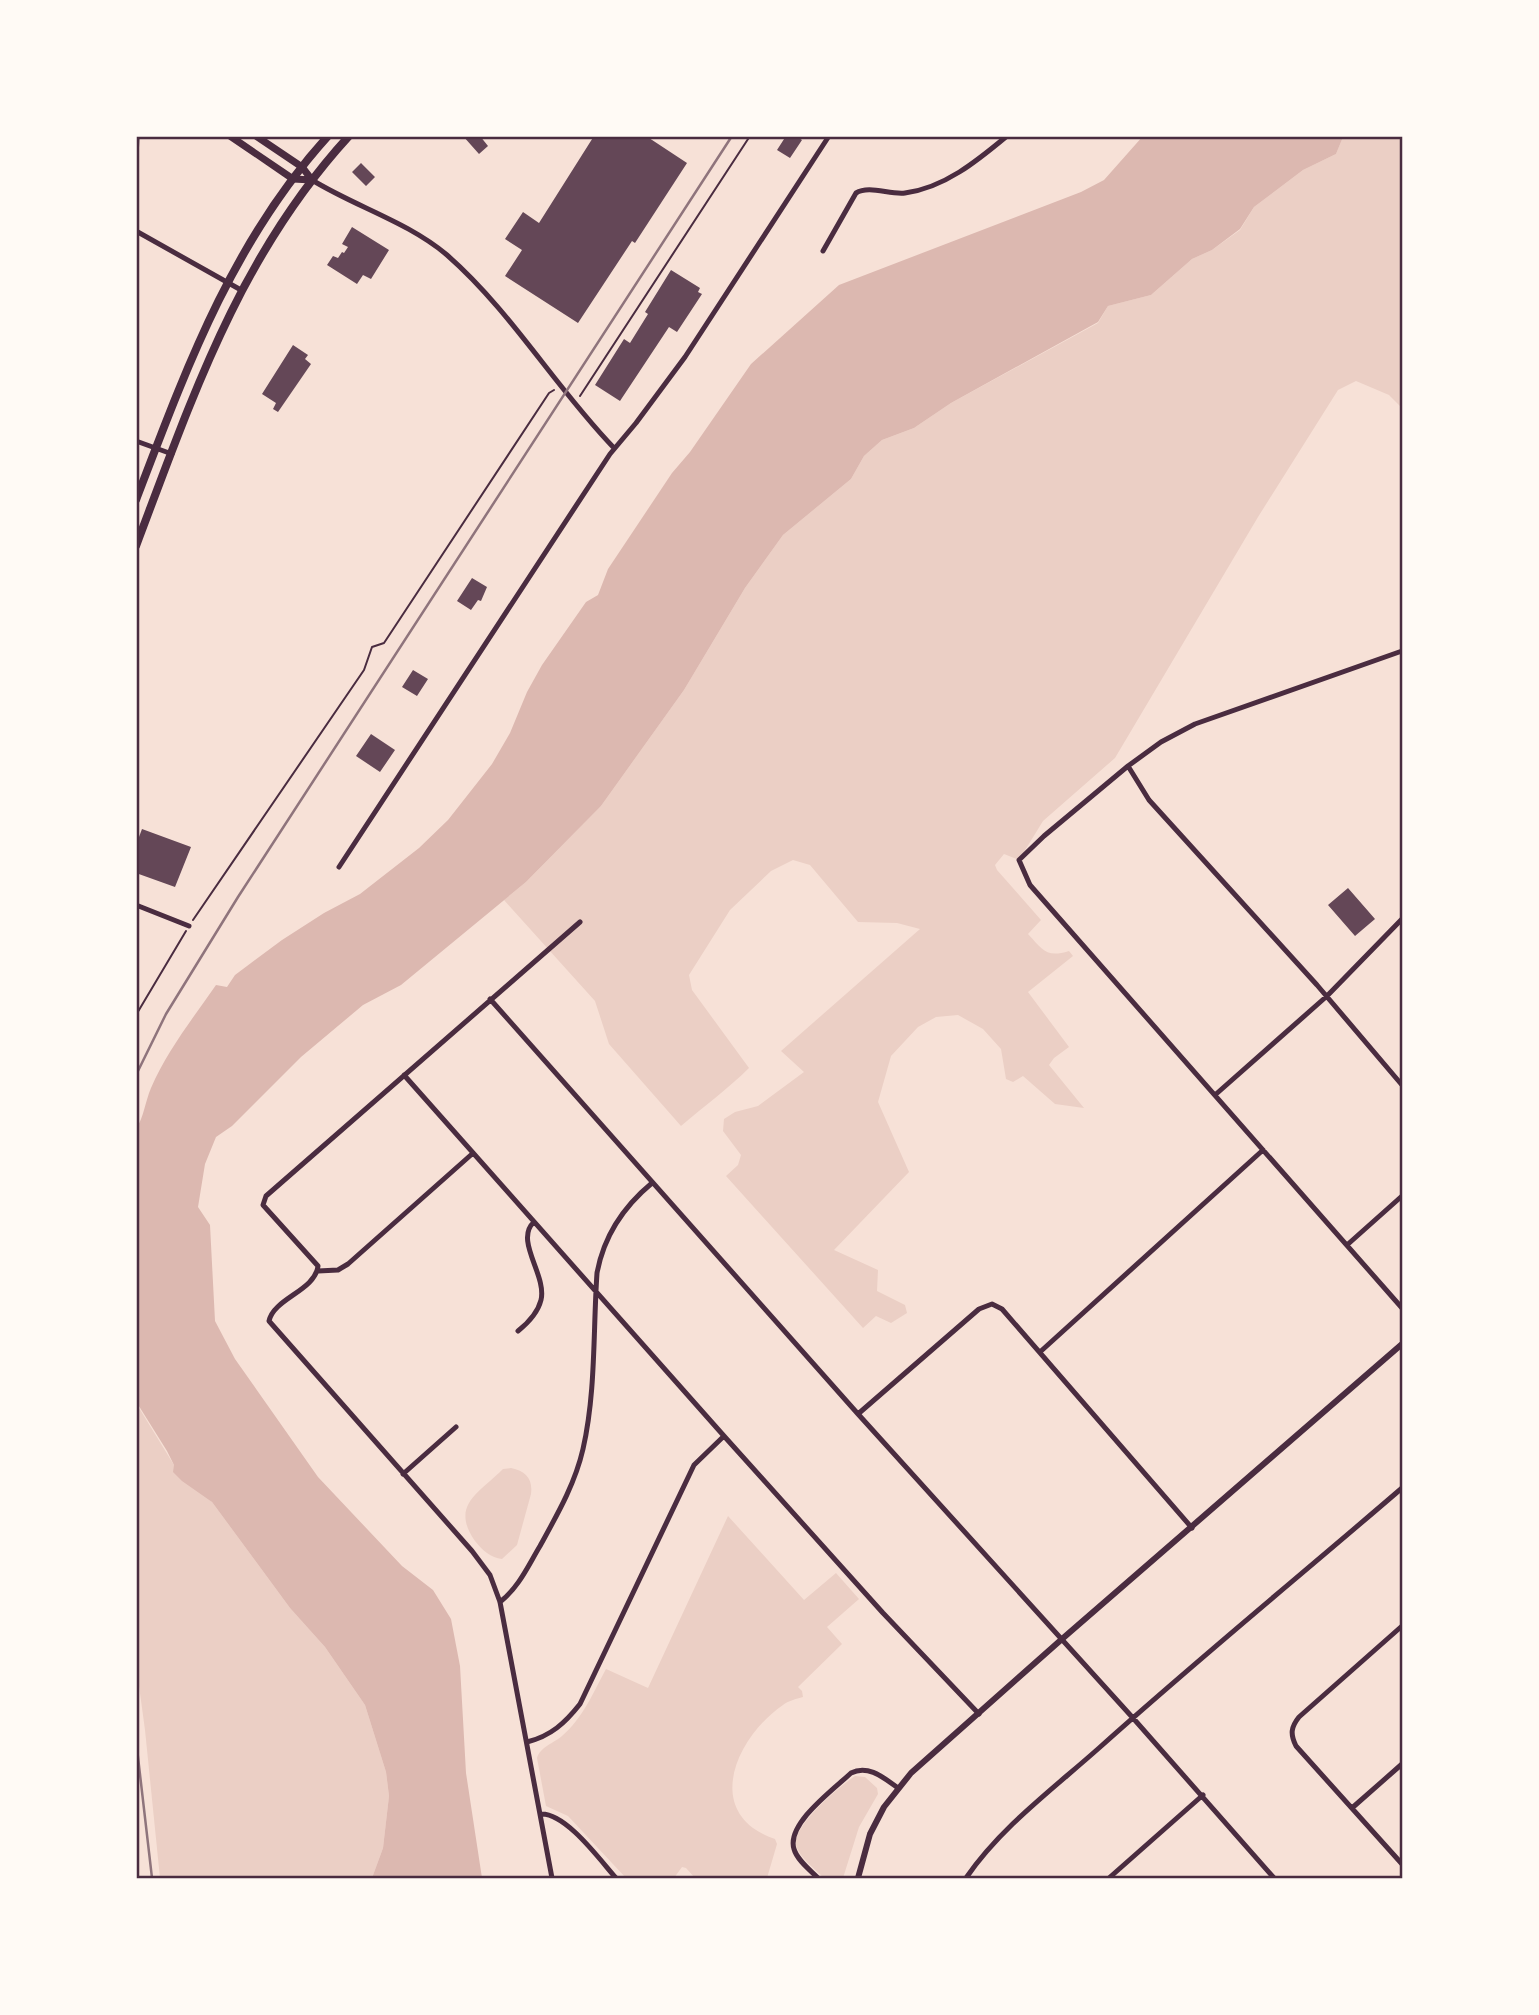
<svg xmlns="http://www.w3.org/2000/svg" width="1539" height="2015" viewBox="0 0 1539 2015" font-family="'Golos Text',sans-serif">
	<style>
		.green { fill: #ebcfc5 }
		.water { fill: #dcb8b0 }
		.building { fill: #644757 }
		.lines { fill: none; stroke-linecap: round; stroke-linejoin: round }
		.path { stroke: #4a2c40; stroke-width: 2 }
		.minor { stroke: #4a2c40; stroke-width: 5 }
		.tertiary { stroke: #4a2c40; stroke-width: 6 }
		.secondary { stroke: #4a2c40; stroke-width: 7 }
		.primary { stroke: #4a2c40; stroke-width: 8 }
		.rail { stroke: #8f747c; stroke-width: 2.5 }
		.neatline { fill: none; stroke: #4a2c40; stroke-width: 2.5 }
	</style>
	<rect width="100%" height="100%" fill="#f7e1d7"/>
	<!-- green -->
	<path class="green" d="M1343 137H1402V408L1389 395 1356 381 1338 390 1258 517 1115 758 1043 821 1019 860 1004 854 995 865 997 870 1041 920 1028 934C1043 950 1046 958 1069 951L1073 956 1028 992 1069 1047 1054 1058 1049 1065 1084 1108 1055 1104 1023 1076 1013 1082 1006 1079 1001 1049 983 1029 958 1015 936 1017 918 1027 891 1056 878 1102 909 1172 834 1250 878 1270 877 1291 905 1305 907 1313 891 1323 876 1316 863 1328 726 1176 738 1165 741 1155 723 1131 724 1119 735 1112 758 1106 804 1072 781 1051 920 929 897 923 858 922 810 865 793 860 771 871 730 910 689 975 692 990 749 1068C728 1089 704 1106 681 1126L609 1044 595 1001 504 900 526 882 601 806 684 690 745 588 783 535 851 479 864 456 882 440 914 428 951 403 1098 323 1108 306 1151 295 1192 259 1212 250 1240 230 1254 207 1303 170 1336 154Z
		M136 1403 174 1465 212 1502 290 1608 325 1647 365 1705 386 1772 389 1796 383 1848 372 1878H160L145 1730 137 1671Z
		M511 1468C526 1471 533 1479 531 1494L517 1545 502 1559C491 1558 482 1550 475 1541 450 1505 479 1493 503 1469Z
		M728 1516 804 1600 836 1573 859 1599 827 1627 842 1644 798 1687 802 1691 803 1697C796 1699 788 1701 783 1705 735 1738 702 1814 775 1839L777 1844 767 1878H695L686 1868 682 1867 674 1878H626L568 1816 546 1806 537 1758C540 1747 554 1743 562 1736 583 1718 593 1693 606 1669L648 1688Z
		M855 1776 865 1777 877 1788 878 1794 859 1827 843 1878H824C815 1869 799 1857 796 1845 792 1826 840 1786 855 1776Z"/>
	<!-- water -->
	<path class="water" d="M1143 136 1343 137 1336 154 1303 170 1254 207 1240 229 1212 250 1192 259 1151 295 1108 306 1098 322 951 403 914 428 882 440 864 456 851 479 783 535 745 588 684 690 601 806 526 882 401 985 363 1005 301 1057 232 1126 216 1137 205 1164 198 1207 210 1225 215 1321 235 1359 318 1477 402 1566 433 1590 451 1619 460 1666 466 1773 482 1878H372L383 1848 389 1796 386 1772 365 1705 325 1647 290 1608 212 1502 182 1481 173 1472 174 1465 167 1451 137 1403 136 1129C144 1117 145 1102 151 1088 167 1051 193 1018 216 985L227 987 235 975 282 940 324 913 360 894 419 848 448 820 492 764 510 733 527 692 542 665 586 602 598 595 608 569 672 473 690 452 751 364 839 285 1081 192 1104 180Z"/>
	<!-- building -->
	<path class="building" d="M463 136H480L488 146 479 154Z
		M594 136H646L687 163 635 243 632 241 578 323 505 276 522 250 505 239 523 212 539 223Z
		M786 136H796L802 140 790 158 777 150Z
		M361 163 375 177 366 186 352 172Z
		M352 227 389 250 371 279 363 275 357 284 327 265 333 256 338 258 342 252 344 253 348 247 342 244Z
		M671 270 700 288 698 292 702 294 677 332 669 327 620 401 595 385 624 339 630 343 648 314 645 312Z
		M293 345 308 355 305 359 311 364 278 412 273 409 276 403 262 394Z
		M472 578 487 587 481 601 478 600 471 610 457 601Z
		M413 670 428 679 417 696 402 687Z
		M371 734 395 750 380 772 356 756Z
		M142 829 191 847 175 887 136 873V845Z
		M1348 888 1375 919 1355 936 1328 905Z"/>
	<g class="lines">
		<!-- path -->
		<path class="path" d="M580 396 750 136
			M193 920 364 670 372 647 384 643 549 393 554 390
			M136 1015 186 931"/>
		<!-- minor -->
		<path class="minor" d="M136 159 137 136
			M312 180C356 207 408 222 447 255 511 311 555 387 614 448
			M136 231 241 290
			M823 251 856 193C869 185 890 195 905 193 944 188 977 161 1007 136
			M136 441 172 454
			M1402 651 1195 724 1161 742 1128 766 1044 836 1019 860 1030 885 1402 1308
			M1128 766 1149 800 1317 985 1402 1085
			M339 867 610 454 636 423 685 357 829 136
			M136 905 189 926
			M490 999 858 1414 1133 1718 1274 1878
			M404 1075 724 1436 883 1613 979 1714
			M1215 1095 1327 996 1402 919
			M1347 1245 1402 1196
			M318 1271 338 1270 348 1264 472 1154
			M518 1331C528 1323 538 1312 541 1300 547 1275 514 1240 534 1222
			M1040 1352 1263 1150
			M858 1414 979 1309 992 1304 1002 1309 1192 1528
			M403 1474 456 1427
			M500 1602C519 1587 528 1566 540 1546 557 1515 575 1484 583 1449 596 1392 593 1331 597 1273 604 1235 623 1207 652 1183
			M1402 1626 1299 1717C1291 1727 1290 1734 1296 1746L1402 1864
			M527 1742C551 1736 565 1723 580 1704L694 1465 724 1436
			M1352 1808 1402 1764
			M541 1814C566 1813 600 1860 616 1878
			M552 1878 500 1602 490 1575 472 1551 269 1321C274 1298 315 1291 318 1266L263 1205 266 1196 580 922
			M818 1878C810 1870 797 1860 794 1849 786 1824 834 1789 851 1773 868 1764 884 1778 898 1788
			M966 1878C1001 1827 1053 1789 1099 1748 1198 1659 1301 1575 1402 1488
			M1109 1878 1203 1795"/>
		<!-- tertiary -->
		<path class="tertiary" d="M858 1878 870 1834 884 1807 911 1773 1062 1639 1402 1344"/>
		<!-- secondary -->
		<path class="secondary" d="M230 136 293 179 312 180
			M256 136 302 167 312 180"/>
		<!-- primary -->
		<path class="primary" d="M136 500C186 369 232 242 328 136
			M136 546C192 398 239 256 349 136"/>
		<!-- rail -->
		<path class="rail" d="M136 1075 166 1014 238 897 732 136
			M136 1740 152 1878"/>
	</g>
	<!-- border -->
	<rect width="1539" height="2015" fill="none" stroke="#fffaf5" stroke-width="276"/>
	<rect x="138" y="138" width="1263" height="1739" class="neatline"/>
</svg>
